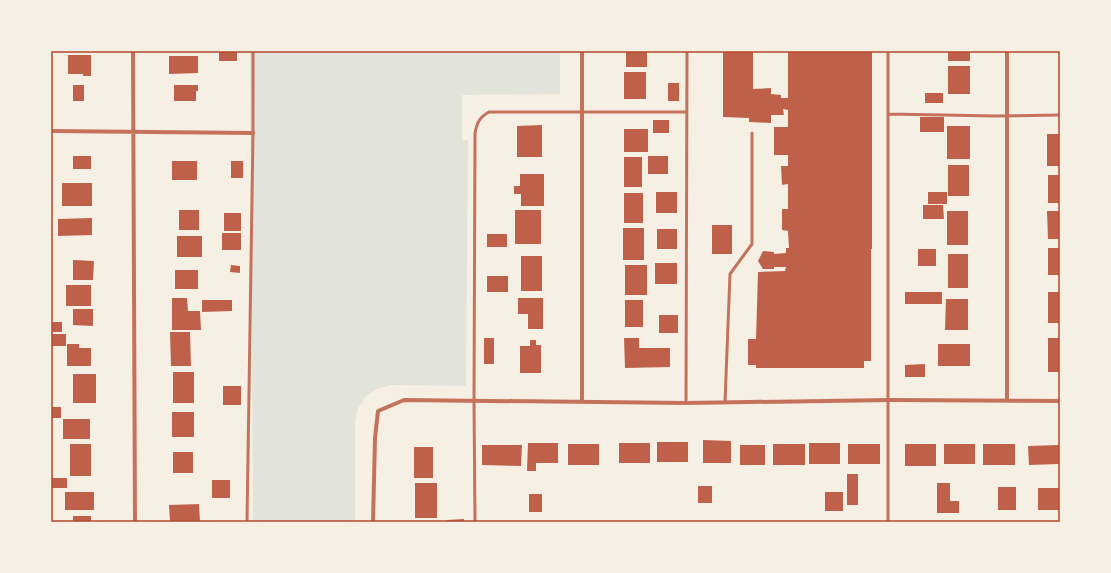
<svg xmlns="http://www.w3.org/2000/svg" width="1111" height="573" viewBox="0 0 1111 573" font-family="Barlow,sans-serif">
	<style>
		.green { fill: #e2e4dc }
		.building { fill: #bf614a }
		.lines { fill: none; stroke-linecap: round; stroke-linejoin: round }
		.service { stroke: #c5725c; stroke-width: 3 }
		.minor { stroke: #c5725c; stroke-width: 4 }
		.neatline { fill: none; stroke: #b5482f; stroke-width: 1.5 }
	</style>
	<rect width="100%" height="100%" fill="#f6efe4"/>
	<!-- green -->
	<path class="green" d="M250 51H560V94L462 95V140H468L466 386 391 385 377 389 366 396 358 408 355 422V522H253Z"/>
	<!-- building -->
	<path class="building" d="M219 51H237V61H219Z
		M626 51H647V67H626Z
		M723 51H753V89L771 88V94L781 95V98H788V51H872V249H871V361H864V368H756V365H748V339H756L758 272 785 271 786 267H774V269H763L758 261 763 251 774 252V254L786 253V248H789L788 231 782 230V209H788V184L782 185 781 166H788V155H774V127H788V110L783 109 784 115H771V123L749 122V118L723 117Z
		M948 51H970V61H948Z
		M68 55H91V76H83V74H68Z
		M169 56H198V73L169 74Z
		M948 66H970V94H948Z
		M624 72H646V99H624Z
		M668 83H679V101H668Z
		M73 85H84V101H73Z
		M174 85H198V91H196V101H174Z
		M925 93H943V103H925Z
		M920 117H944V132H920Z
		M653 120H669V133H653Z
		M542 125V157H517V126Z
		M947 126H970V159H947Z
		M624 129H648V152H624Z
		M1047 134H1060V166H1047Z
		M73 156H91V169H73Z
		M648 156H668V174H648Z
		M624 157H642V187H624Z
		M172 161H197V180H172Z
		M231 161H243V178H231Z
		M948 165H969V196H948Z
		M520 174H544V206H521V194H514V186H520Z
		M1048 175H1060V203H1048Z
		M62 183H92V206H62Z
		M656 192H677V213H656Z
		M928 192H947V204H928Z
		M624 193H643V223H624Z
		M923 205H943L944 219H923Z
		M179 210H199V230H179Z
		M515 210H541V244H515Z
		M947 211H968V245H947Z
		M1047 211H1060V239H1048Z
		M224 213H241V231H224Z
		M92 218V235L58 236V219Z
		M712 225H732V254H712Z
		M623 228H644V260H623Z
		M657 229H677V249H657Z
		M222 233H241V250H222Z
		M487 234H507V247H487Z
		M177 236H202V257H177Z
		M1048 248H1060V275H1048Z
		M918 249H936V266H918Z
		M948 254H968V288H948Z
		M521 256H542V291H521Z
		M73 260 94 261 93 280H73Z
		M655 263H677V284H655Z
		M231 265 240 266V273L230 272Z
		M625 265H647V295H625Z
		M175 270H198V289H175Z
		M487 276H508V292H487Z
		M66 285H91V306H66Z
		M905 292H942V304H905Z
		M1048 292H1060V323H1048Z
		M172 298H187L188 311H200L201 330H172Z
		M518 298H543V329H528V314H518Z
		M946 299H968V330H945Z
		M202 300H232V311L202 312Z
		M625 300H643V327H625Z
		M73 309H93V326L73 325Z
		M659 315H678V333H659Z
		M51 322H62V332H51Z
		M170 332H190L191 366H171Z
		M51 334H66V346H51Z
		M484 338H494V364H484Z
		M624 338H639V348H670V367L625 368Z
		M1048 338H1060V372H1048Z
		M530 340H536V345H541V373H520V346H530Z
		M67 344H79V348H91V366H67Z
		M938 344H970V366H938Z
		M925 364V377H905V365Z
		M173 372H194V403H173Z
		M73 374H96V403H73Z
		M223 386H241V405H223Z
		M51 407H61V418H51Z
		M172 412H194V437H172Z
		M63 419H90V439H63Z
		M703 440 731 441V463H703Z
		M657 442H688V462H657Z
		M528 443H558V463H536V471H527Z
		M619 443H650V463H619Z
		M809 443H840V464H809Z
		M70 444H91V476H70Z
		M568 444H599V465H568Z
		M773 444H805V465H773Z
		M848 444H880V464H848Z
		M905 444H936V466H905Z
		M944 444H975V464H944Z
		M983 444H1015V465H983Z
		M482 445H522L521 466 482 465Z
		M740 445H765V465H740Z
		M1059 445V464L1029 465 1028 446Z
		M414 447H433V478H414Z
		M173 452H193V473H173Z
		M847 474H858V505H847Z
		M51 478H67V488H51Z
		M212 480H230V498H212Z
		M415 483H437V518H415Z
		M937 483H950V501H959V513H937Z
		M698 486H712V503H698Z
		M998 487H1016V510H998Z
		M1038 488H1059V510H1038Z
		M65 492H94V510H65Z
		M825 492H843V511H825Z
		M529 494H542V512H529Z
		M199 504 200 522H170L169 505Z
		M73 516H91V522H73Z
		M464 519V522H447V520Z"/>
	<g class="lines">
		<!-- service -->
		<path class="service" d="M889 114 995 116 1060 115
			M725 402 730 274 752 244V133
			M686 403 687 51
			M247 522 253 133V51
			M475 522 474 401 475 133C477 122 480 117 489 112H686
			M888 522V51"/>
		<!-- minor -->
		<path class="minor" d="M133 51 135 522
			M582 51V402
			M1007 51V400
			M51 131 253 133
			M373 522 375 438 378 411 404 400 686 403 889 400 1060 401"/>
	</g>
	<!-- border -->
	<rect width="1111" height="573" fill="none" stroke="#f6efe4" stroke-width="104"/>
	<rect x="52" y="52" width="1007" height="469" class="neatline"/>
</svg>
